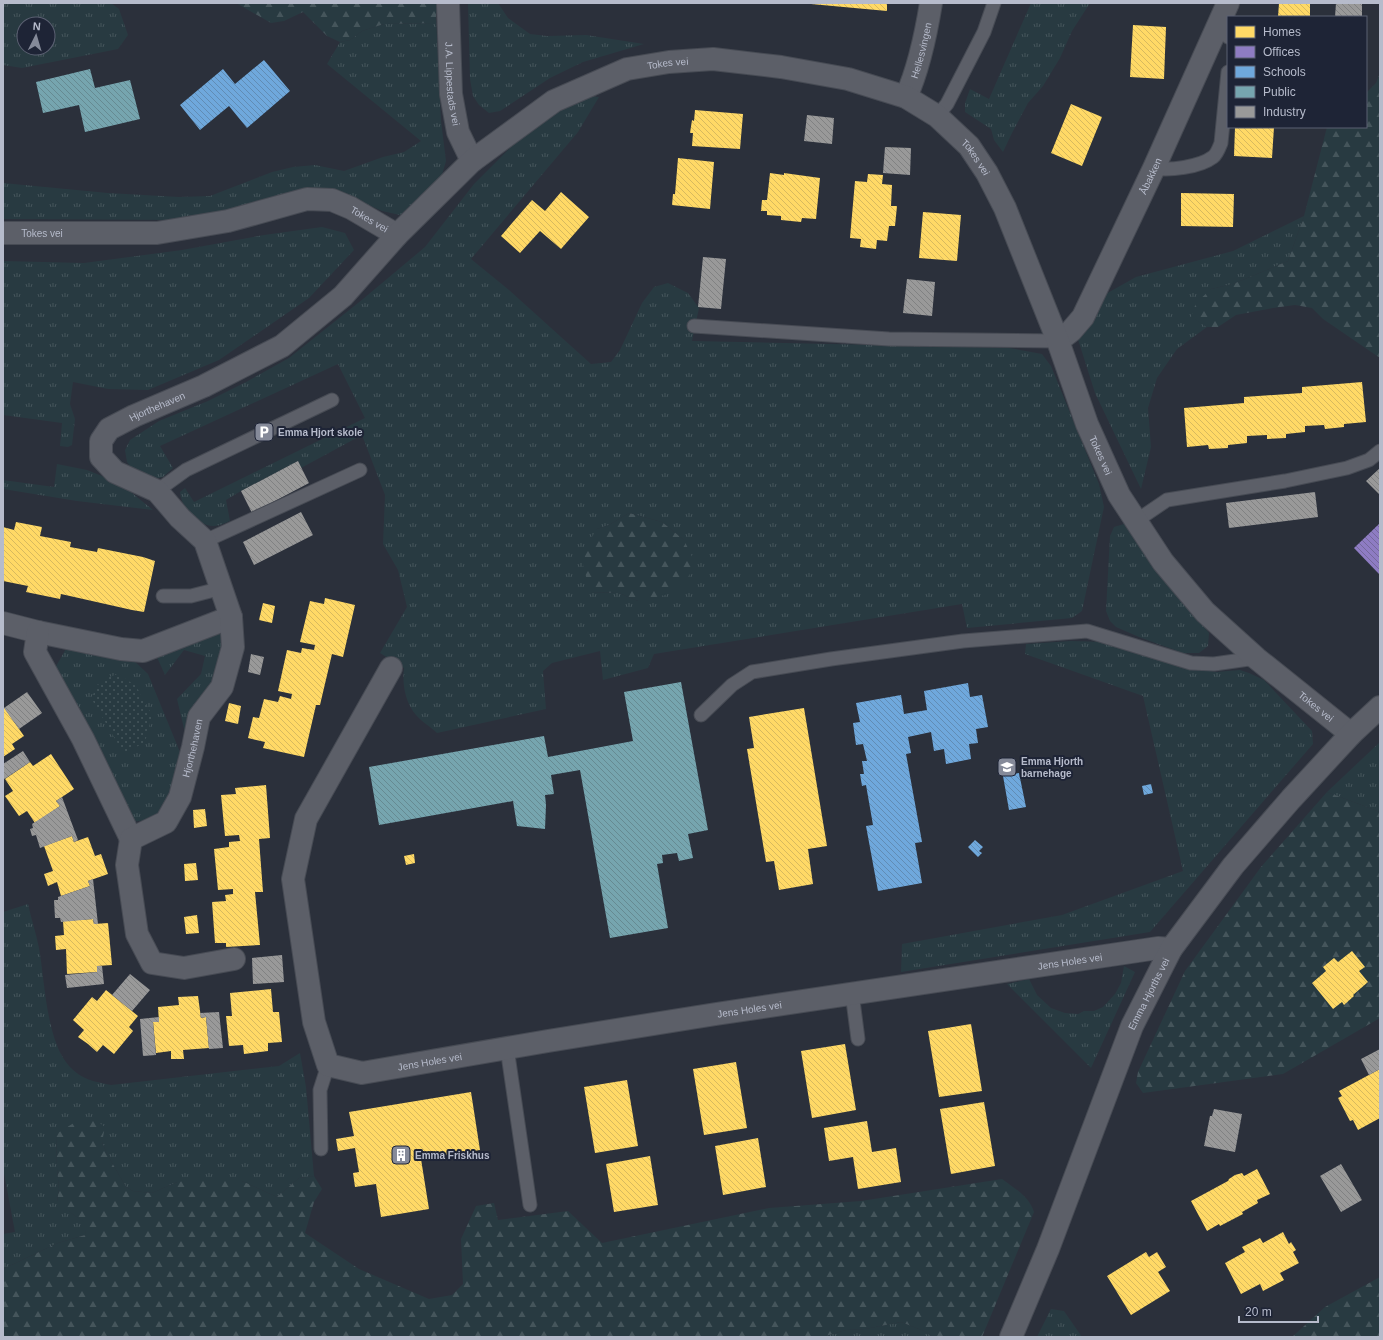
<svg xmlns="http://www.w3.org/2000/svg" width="1383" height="1340" viewBox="0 0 1383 1340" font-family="Helvetica,sans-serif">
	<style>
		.grass { fill: url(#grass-tufts); fill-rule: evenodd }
		.forest { fill: url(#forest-firs) }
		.park { fill: url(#park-dots) }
		.homes { fill: url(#homes-back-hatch) }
		.offices { fill: url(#offices-back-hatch) }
		.schools { fill: url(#schools-back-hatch) }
		.public { fill: url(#public-back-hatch) }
		.industry { fill: url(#industry-back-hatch) }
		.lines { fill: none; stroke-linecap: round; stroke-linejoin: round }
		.service-casing { stroke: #474b54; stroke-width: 15 }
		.minor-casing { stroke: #474b54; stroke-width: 24 }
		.service { stroke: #5c5f68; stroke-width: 13 }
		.minor { stroke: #5c5f68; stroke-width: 22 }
		.labels { text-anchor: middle; stroke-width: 4; stroke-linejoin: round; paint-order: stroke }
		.street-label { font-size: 10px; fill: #b6bbcb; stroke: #1e2436 }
		.poi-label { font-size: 10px; font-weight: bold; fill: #b6bbcb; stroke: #1e2436; text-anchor: start }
	</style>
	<defs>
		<pattern id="grass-tufts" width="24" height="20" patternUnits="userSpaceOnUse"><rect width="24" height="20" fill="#283a41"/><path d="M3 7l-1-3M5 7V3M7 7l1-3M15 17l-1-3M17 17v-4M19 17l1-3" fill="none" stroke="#45555b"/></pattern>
		<pattern id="forest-firs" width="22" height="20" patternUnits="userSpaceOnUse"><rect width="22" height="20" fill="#283a41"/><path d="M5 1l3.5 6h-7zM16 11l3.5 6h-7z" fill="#45555b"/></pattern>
		<pattern id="park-dots" width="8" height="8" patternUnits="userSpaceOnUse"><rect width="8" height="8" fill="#283a41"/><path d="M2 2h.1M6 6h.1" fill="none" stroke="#45555b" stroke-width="1.8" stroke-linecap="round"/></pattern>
		<pattern id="homes-back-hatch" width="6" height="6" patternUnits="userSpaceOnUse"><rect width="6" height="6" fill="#ffd966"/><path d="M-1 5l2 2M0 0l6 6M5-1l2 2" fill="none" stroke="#d7b95e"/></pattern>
		<pattern id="offices-back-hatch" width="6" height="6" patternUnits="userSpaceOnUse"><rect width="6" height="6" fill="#8e7cc3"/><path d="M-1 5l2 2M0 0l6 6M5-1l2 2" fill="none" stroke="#74689b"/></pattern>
		<pattern id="schools-back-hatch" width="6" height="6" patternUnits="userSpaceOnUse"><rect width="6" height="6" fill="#6fa8dc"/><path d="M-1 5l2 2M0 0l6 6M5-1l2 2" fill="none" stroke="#618cb4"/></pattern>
		<pattern id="public-back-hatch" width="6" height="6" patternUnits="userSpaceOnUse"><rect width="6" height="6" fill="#76a5af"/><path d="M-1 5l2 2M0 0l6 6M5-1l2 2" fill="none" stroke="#668a92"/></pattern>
		<pattern id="industry-back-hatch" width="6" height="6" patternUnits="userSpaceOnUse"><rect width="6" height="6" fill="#999"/><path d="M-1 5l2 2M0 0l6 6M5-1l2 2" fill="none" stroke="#808182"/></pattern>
	</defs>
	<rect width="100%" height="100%" fill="#2b303b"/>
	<!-- grass -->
	<path class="grass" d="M3 3H111L119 9 128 35 118 49 22 68 3 65ZM24 24H48V48H24Z
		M468 3H498L508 18 530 34 547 36 586 35 644 44 583 62 550 78 500 111 489 113 479 105 473 96 470 79Z
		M1031 3H1090L1072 31 1060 58 1043 86 1028 103 1012 133 1003 152 994 140 991 129 965 112V103L970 89 989 99Z
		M436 17 441 121 446 161 441 178 410 211 400 215 382 211 364 203 230 211 182 220 3 219V183L108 193 179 197 210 196 272 172 293 167 315 165 344 171 383 157 404 152 421 141 327 64 340 42 350 40 362 31 384 24 434 23Z
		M588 96 599 97 578 132 471 259 509 290 591 364 611 362 620 350 642 303 654 287 668 283 688 293 699 308 692 341 1010 348 1042 354 1051 366 1099 484 1104 507 1082 611 1072 618 967 628 962 604 654 654 648 668 603 680 600 651 552 663 543 671 546 709 437 733C431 727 422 722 416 715 405 702 402 684 404 668L380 653 407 607 398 570 383 544 385 495 362 435 301 468 298 461 241 491 226 500 230 521C225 523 219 526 214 526 197 526 181 508 180 492L185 488 194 502 365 418 338 364 160 446 173 468 163 477 155 479 133 470 127 462 125 450 130 440 159 421 208 401 246 382 289 358 363 299 425 247 474 184 517 141 550 116ZM629 513 662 522 684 540 638 601 619 593 590 592 597 529 609 525Z
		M1304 216 1288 261 1233 284 1211 289 1192 317 1207 327 1177 349 1157 378 1148 408 1151 447 1141 489 1095 393 1070 314 1136 277 1233 251Z
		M322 227 345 233 354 250 309 298 219 360 148 390 108 389 73 382 70 404 75 419 72 445 68 447 60 446 62 423 3 415V261L84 263 182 250 264 235Z
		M57 464 87 470 102 476 127 489 153 510 77 501 3 489V480L54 487Z
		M1124 524 1153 564 1209 633 1208 646 1199 653H1183L1139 637 1116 627 1110 621 1106 611 1110 536 1114 527Z
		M226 628 216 683 186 737 177 699 201 674 205 656 184 650 165 675 156 655Z
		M1071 641 1107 642 1172 663 1216 672 1240 670 1249 673 1264 680 1312 731 1313 744 1150 932 901 972 902 944 1062 915 1183 871 1143 696 1025 654 1026 644Z
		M67 647 131 658 148 674 182 757 168 804 150 820 130 822 55 668Z
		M1380 742V812L1327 792Z
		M28 904C31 918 36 933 39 948 45 981 46 1042 70 1067 81 1079 95 1082 111 1085L279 1066 300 1053 306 1087 314 1176 299 1178 277 1197 242 1181 177 1182 152 1193 133 1191 126 1187 107 1154 102 1142 56 1134 57 1168 59 1189 57 1201 75 1216 87 1223 85 1235 58 1243 3 1269V1234L15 1232 3 1168V912Z
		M1124 966 1135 972 1091 1068 1007 984 1029 979 1037 995 1051 1008 1065 1013 1078 1014 1084 1011H1094L1103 1007 1115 994 1121 983Z
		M1051 1309 1064 1311 1082 1337H1037Z
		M901 1322 924 1331 933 1337H822L846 1330 865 1329Z"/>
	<!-- forest -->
	<path class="forest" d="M236 3H438L435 23 384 24 362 31 350 40 340 42 327 36 303 12 284 21 271 23Z
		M1380 73V358L1323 319 1312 308 1295 305 1273 308 1236 315 1218 327H1207L1191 317 1196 303 1211 289 1233 284 1288 261 1304 216 1327 127H1366V93L1376 83Z
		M629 513 662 522 684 540 696 565 681 587 665 595 638 601 619 593 590 592 583 565 587 545 597 529 609 525Z
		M1327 792 1380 812V1018L1283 1074 1143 1093 1136 1083 1138 1072 1185 971 1261 867Z
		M93 1118 105 1127 102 1142 107 1154 126 1187 133 1191 152 1193 177 1182 208 1177 242 1181 277 1197 299 1178 314 1176 322 1189 314 1202 305 1233 359 1269 429 1299 452 1295 463 1284 461 1239 476 1206 494 1203 498 1220 568 1211 602 1243 769 1208 861 1201 1002 1179C1014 1188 1029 1196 1034 1212L982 1337H933L924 1331 901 1322 865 1329 846 1330 822 1337H3V1269L58 1243 85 1235 86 1223 75 1216 57 1202 59 1189 57 1168 56 1134 77 1121Z
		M1380 1277V1337H1292L1325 1307Z"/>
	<!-- park -->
	<path class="park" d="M118 674 136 686 152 715 145 742 124 754 91 698 101 680Z"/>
	<!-- homes -->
	<path class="homes" d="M811 3H887V11L811 4Z
		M1279 3H1310V17H1278Z
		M1133 25 1166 27 1164 79 1130 77Z
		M1071 104 1102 117 1082 166 1051 153Z
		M695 110 743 114 740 149 692 146 693 133H690L692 120 694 121Z
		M1235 127H1274L1272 158 1234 156Z
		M678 158 714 162 710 209 672 205 673 194H675Z
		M770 173 784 175V173L820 178 816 219 802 218 801 222 781 220V216L767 215V211H761L762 200H767Z
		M868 174 883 175 882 184 892 185 891 206H897L895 226H889L887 241 877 240 876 249 860 247 861 239 850 238 855 181 867 182Z
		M561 192 589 217 561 249 540 231 520 253 501 236 532 200 545 211Z
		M1181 193 1234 194 1233 227 1181 226Z
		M923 212 961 215 957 261 919 258Z
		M1362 382 1366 422 1344 424V427L1325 429 1324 425 1305 426V432L1286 434V438L1267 439V435L1247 436V443L1228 445V448L1209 449 1208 445 1187 447 1184 408 1244 403V397L1302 393V387Z
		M16 522 42 527 40 536 71 542 70 547 97 552 98 548 143 557 155 561 144 612 132 610 61 594 60 599 26 592 28 586 3 581V527L14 530Z
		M325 598 355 605 343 657 332 654 320 705H316L304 757 263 748 265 742 248 738 253 717 259 718 264 699 278 702 280 696 291 699 292 694 278 691 287 650 301 653 302 648 314 650 315 645 300 642 310 601 324 604Z
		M263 603 275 606 272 623 259 620Z
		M229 703 241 706 238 724 225 721Z
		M3 706 24 736 12 744 15 749 3 757Z
		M804 708 827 846 808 849 813 884 779 890 774 861 766 862 747 749 754 748 749 717Z
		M51 754 74 789 56 801 60 806 35 823 27 811 19 816 5 796 13 791 5 779 30 762 33 766Z
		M266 785 270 838 259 839 263 892H255L260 945 226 947V943H215L212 902 226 901 225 895 233 894V889L218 890 214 849 229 847V842L240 841 239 835 225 836 221 795 236 794 235 788Z
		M205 809 207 826 194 828 193 810Z
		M72 836 74 842 88 837 95 856 101 854 108 874 88 881 90 886 61 896 57 882 48 886 44 874 53 871 44 846Z
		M414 854 415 863 406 865 404 856Z
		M196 863 198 880 185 881 184 864Z
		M197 915 199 933 186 934 184 917Z
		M93 919 94 924 108 923 112 965 97 966V972L67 974 66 949 56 950 55 936 64 935 63 921Z
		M1352 951 1365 967 1359 971 1368 982 1353 995 1354 996 1344 1005 1342 1002 1333 1009 1312 983 1326 971 1323 967 1334 958 1338 962Z
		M271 989 273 1012H279L282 1042 268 1043V1051L244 1054 243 1045 229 1046 226 1016H232L230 993Z
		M106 990 138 1016 129 1027 133 1031 114 1054 103 1045 97 1052 88 1044 78 1037 84 1030 73 1020 92 997 97 1001Z
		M198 996 201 1018 206 1017 209 1048 183 1050 184 1059H171V1051L156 1053 153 1022H159L158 1007 179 1005 178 997Z
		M971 1024 982 1091 939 1097 928 1031Z
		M845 1044 856 1110 812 1118 801 1051Z
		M736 1062 747 1128 704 1135 693 1069Z
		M1380 1069V1118L1358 1130 1353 1120 1350 1121 1338 1098 1342 1096 1339 1091Z
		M627 1080 638 1146 595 1153 584 1087Z
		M471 1092 480 1150 421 1159 429 1209 381 1217 376 1184 355 1187 353 1173 359 1172 355 1148 338 1151 336 1139 354 1136 349 1112Z
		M984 1102 995 1166 951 1174 940 1109Z
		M867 1121 872 1152 896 1148 901 1182 858 1189 853 1157 829 1161 824 1128Z
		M758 1138 766 1187 723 1195 715 1146Z
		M650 1156 658 1205 614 1212 606 1164Z
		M1257 1169 1270 1194 1257 1200 1258 1203 1242 1212 1243 1214 1220 1226 1219 1224 1207 1231 1191 1201 1228 1181 1229 1179 1235 1175 1242 1173 1244 1176Z
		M1283 1232 1289 1244 1291 1242 1296 1250 1293 1252 1299 1263 1280 1273 1284 1280 1263 1291 1260 1284 1241 1294 1225 1263 1245 1252 1242 1247 1260 1238 1263 1243Z
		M1146 1252 1149 1257 1157 1252 1166 1267 1158 1272 1170 1291 1131 1315 1107 1276Z"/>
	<!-- offices -->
	<path class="offices" d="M1380 523V575L1354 548Z"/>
	<!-- schools -->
	<path class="schools" d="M264 60 290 91 247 128 229 106 200 130 180 105 223 69 235 84Z
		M968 683 970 697 982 695 988 727 976 729 978 743 969 744 971 759 946 764 944 749 934 751 931 732 908 737 911 753 906 754 922 842 915 843 922 883 878 891 866 826 873 825 866 785 862 786 860 774H864L862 761H867L863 744 856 745 853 723 860 722 856 703 901 695 904 714 927 710 924 691Z
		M1019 773 1026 807 1009 810 1003 776Z
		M1151 784 1153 793 1144 795 1142 786Z
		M975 840 983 847 979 851 982 853 978 857 968 847Z"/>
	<!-- public -->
	<path class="public" d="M90 69 95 88 130 80 140 119 85 132 79 105 43 113 36 82Z
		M681 682 708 830 688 834 693 858 679 861 677 853 662 855 663 863 657 864 668 928 610 938 580 770 551 775 554 794 545 795 546 805 545 829 517 826 513 801 379 825 369 767 544 736 548 757 633 741 624 692Z"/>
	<!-- industry -->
	<path class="industry" d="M1336 3H1362V17H1335Z
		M807 115 834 118 832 144 804 141Z
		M885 147 911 148 910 175 883 173Z
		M703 257 726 259 721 309 698 307Z
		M907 279 935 282 932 316 903 313Z
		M298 461 309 483 252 513 241 491Z
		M1380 468V495L1366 481Z
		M1315 492 1318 517 1229 528 1226 503Z
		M301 512 313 535 254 565 243 542Z
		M251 654 264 657 260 675 248 672Z
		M27 692 42 713 19 729 4 708Z
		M23 751 30 762 3 780V764Z
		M62 797 78 840 74 842 72 836 40 848 36 835 32 836 30 829 33 828 32 824 60 806 56 801Z
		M93 879 98 924H94L93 919 61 922 60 918H55L54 900H58V897L90 886 88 881Z
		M282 955 284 982 253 984 252 958Z
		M97 966H102L104 984 67 988 65 975 97 972Z
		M130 974 150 990 132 1011 112 995Z
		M219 1012 223 1048 209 1049 206 1017 201 1018 200 1013Z
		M159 1017V1022H153L156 1055 143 1056 140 1019Z
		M1380 1049V1069L1369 1075 1361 1059Z
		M1214 1109 1242 1114 1235 1152 1204 1146 1210 1116H1212Z
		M1341 1164 1362 1200 1341 1212 1320 1176Z"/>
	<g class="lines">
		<!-- service casing -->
		<g class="service-casing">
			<path id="service" d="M1223 16 1228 37
				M937 116 947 104 984 32 994 3
				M1154 168C1169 171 1200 167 1213 157 1217 154 1219 148 1221 143L1228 72
				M694 326 889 339 1058 341
				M157 491 186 470 332 400
				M1136 521 1167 500 1285 481 1347 468 1369 460 1380 451
				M205 541 360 470
				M163 596H191L222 588
				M701 715 732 685 752 672 831 659 963 641 1087 631 1191 663 1214 664 1256 658
				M852 993 858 1039
				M507 1048 530 1205
				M321 1149 320 1090 328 1065"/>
		</g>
		<!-- minor casing -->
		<g class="minor-casing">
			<g id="minor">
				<path id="s1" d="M448 3 451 94 458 132 472 161"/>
				<path id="s2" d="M906 97C919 68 926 34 931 3"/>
				<path id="s3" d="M3 233H157L228 221 307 199 332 200 351 208 397 235"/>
				<path id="s4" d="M1058 341 1071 331 1083 317 1154 168 1228 3"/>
				<path d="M3 623 38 632 121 649 143 651 231 617"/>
				<path d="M38 632 35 652 83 739 131 839"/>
				<path id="s5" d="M391 668 306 819 293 879 314 1022 328 1065 362 1073 548 1041 716 1014 1158 948 1171 949"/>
				<path id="s6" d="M234 959 184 968 152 963 137 934 127 865 131 839 166 822 180 797 193 747 199 717 222 687 233 647 231 617 205 541 180 518 157 491 115 472 101 457V441L109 429 134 416 204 386 282 346 343 296 397 235 472 161 554 101 627 69 669 62 713 59 781 67 848 79 906 97 937 116 969 146 987 173 1005 208 1058 341 1087 424 1119 495 1163 562 1205 612 1256 658 1351 734"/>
				<path id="s7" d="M1011 1337 1048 1249 1132 1026 1171 949 1233 866 1291 799 1351 734 1380 707"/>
			</g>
		</g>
		<!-- service -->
		<use href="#service" class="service"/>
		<!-- minor -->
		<use href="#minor" class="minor"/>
	</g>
	<!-- icons -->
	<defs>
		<g id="parking-square" transform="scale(1)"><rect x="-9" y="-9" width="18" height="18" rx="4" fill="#858a99" stroke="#1e2436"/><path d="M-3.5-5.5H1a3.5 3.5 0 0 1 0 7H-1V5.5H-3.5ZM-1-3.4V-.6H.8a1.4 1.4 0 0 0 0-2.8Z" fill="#fff"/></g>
		<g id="school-square" transform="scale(1)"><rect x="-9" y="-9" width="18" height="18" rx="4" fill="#858a99" stroke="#1e2436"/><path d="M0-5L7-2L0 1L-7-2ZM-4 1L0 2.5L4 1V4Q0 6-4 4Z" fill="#fff"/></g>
		<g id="building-square" transform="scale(1)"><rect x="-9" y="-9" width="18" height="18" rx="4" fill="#858a99" stroke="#1e2436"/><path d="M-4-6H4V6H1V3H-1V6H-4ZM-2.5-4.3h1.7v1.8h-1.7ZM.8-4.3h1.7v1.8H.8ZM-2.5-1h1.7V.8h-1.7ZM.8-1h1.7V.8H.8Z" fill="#fff"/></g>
	</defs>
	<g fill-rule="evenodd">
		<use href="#parking-square" x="264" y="432"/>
		<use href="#school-square" x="1007" y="767"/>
		<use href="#building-square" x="401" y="1155"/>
	</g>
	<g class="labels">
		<!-- street labels -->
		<g class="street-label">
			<text dy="4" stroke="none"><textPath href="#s2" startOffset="49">Hellesvingen</textPath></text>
			<text dy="4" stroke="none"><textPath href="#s6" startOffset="1398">Tokes vei</textPath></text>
			<text dy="4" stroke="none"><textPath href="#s1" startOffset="81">J.A. Lippestads vei</textPath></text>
			<text dy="4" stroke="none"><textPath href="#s6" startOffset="1734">Tokes vei</textPath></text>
			<text dy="4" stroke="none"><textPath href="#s4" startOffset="191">Åbakken</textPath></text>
			<text dy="4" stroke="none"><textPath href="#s3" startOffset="375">Tokes vei</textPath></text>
			<text dy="4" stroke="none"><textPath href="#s3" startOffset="39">Tokes vei</textPath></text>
			<text dy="4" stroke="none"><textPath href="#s6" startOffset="771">Hjorthehaven</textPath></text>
			<text dy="4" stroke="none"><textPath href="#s6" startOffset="2058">Tokes vei</textPath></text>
			<text dy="4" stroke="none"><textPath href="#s6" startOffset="2393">Tokes vei</textPath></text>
			<text dy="4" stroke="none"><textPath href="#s6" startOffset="330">Hjorthehaven</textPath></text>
			<text dy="4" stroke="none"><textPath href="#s5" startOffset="1176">Jens Holes vei</textPath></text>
			<text dy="4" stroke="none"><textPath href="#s7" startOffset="370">Emma Hjorths vei</textPath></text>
			<text dy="4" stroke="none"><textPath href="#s5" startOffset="852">Jens Holes vei</textPath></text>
			<text dy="4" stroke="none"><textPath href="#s5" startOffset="528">Jens Holes vei</textPath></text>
		</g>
		<!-- poi labels -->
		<g class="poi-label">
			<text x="278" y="436">Emma Hjort skole</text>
			<text x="1021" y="765">Emma Hjorth<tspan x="1021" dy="12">barnehage</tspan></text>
			<text x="415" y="1159">Emma Friskhus</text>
		</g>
	</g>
	<!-- border -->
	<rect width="1383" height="1340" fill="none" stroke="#b6bbcb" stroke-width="8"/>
	<!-- legend -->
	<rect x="1227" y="16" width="140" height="112" fill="#1e2436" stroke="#5b6072"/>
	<rect x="1235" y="26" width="20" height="12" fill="#ffd966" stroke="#5b6072"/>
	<text x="1263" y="36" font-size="12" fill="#b6bbcb">Homes</text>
	<rect x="1235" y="46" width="20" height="12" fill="#8e7cc3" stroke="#5b6072"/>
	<text x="1263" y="56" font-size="12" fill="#b6bbcb">Offices</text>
	<rect x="1235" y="66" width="20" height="12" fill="#6fa8dc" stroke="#5b6072"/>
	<text x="1263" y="76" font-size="12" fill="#b6bbcb">Schools</text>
	<rect x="1235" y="86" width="20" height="12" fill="#76a5af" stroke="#5b6072"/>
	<text x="1263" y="96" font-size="12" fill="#b6bbcb">Public</text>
	<rect x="1235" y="106" width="20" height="12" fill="#999999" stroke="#5b6072"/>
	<text x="1263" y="116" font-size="12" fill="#b6bbcb">Industry</text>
	<!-- north arrow -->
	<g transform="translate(36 36) rotate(5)"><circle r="19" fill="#1e2436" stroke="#5b6072"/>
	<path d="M0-3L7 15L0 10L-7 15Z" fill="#858a99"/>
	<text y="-6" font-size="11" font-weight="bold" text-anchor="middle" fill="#b6bbcb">N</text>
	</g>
	<!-- scale -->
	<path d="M1239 1316v6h79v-6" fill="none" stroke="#b6bbcb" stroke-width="2"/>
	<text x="1245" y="1316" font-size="12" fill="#b6bbcb" stroke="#1e2436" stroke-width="3" paint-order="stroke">20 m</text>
</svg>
